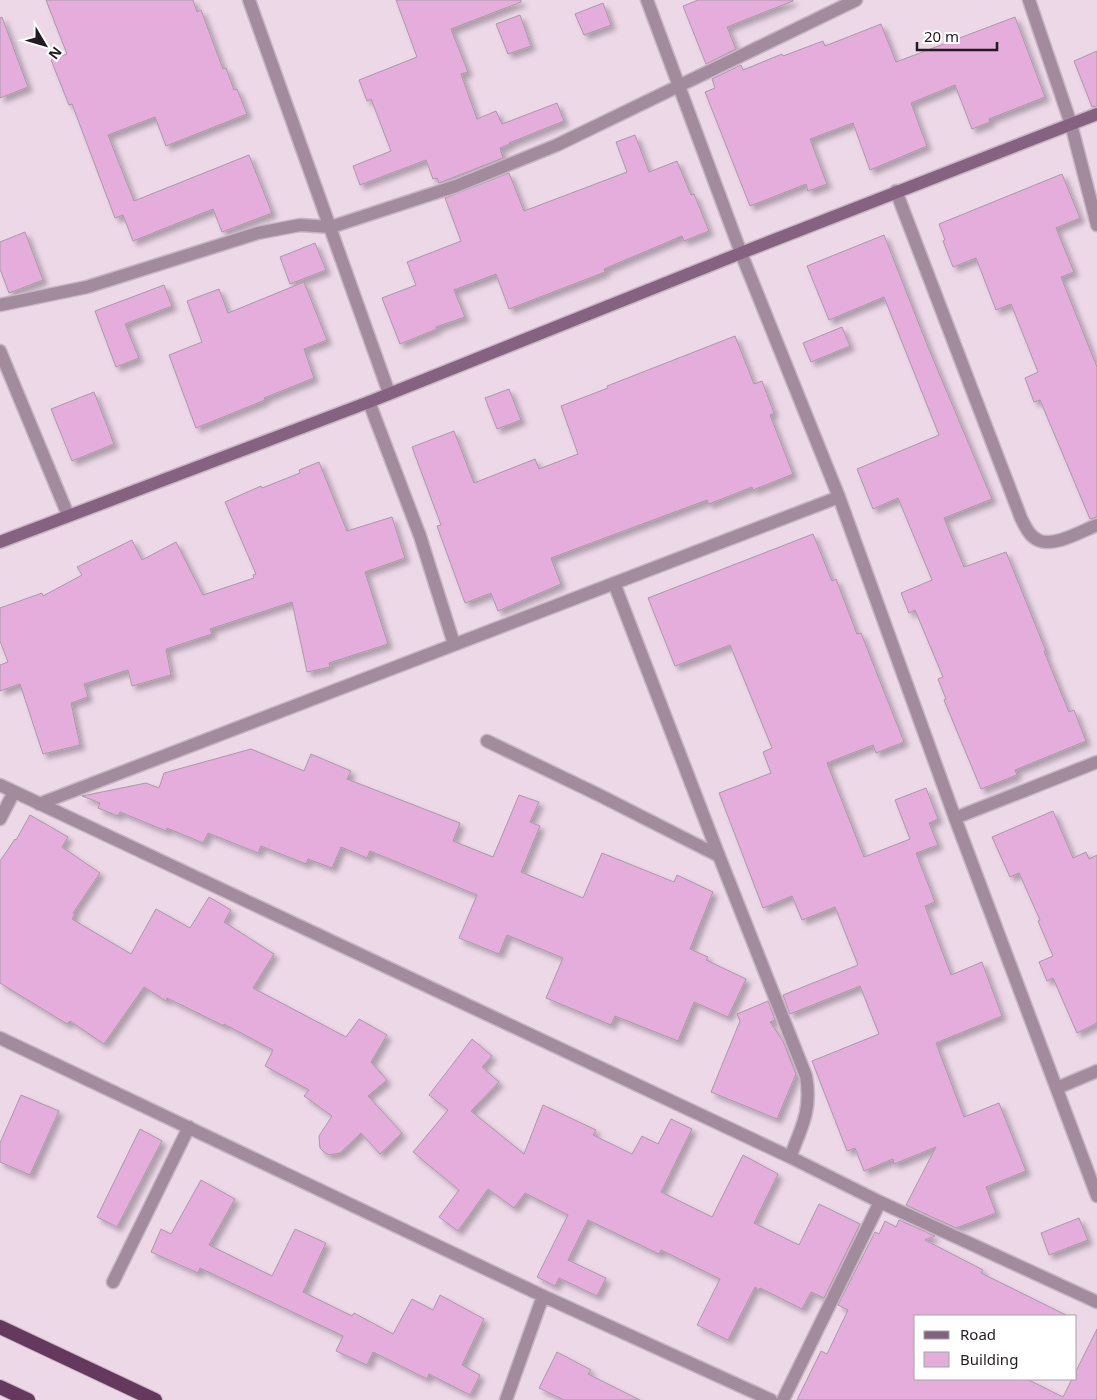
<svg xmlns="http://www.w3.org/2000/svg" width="1097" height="1400" viewBox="0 0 1097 1400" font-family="'Noto Sans',sans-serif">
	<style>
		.building { fill: #e5addb; stroke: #ab97a7; filter: url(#shadow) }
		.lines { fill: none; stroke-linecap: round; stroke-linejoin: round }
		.minor-casing { stroke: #c9b6c4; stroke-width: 15 }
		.secondary-casing { stroke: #c9b6c4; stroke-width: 15 }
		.trunk-casing { stroke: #c9b6c4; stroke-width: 16 }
		.minor { stroke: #a38b9e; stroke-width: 12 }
		.secondary { stroke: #85627f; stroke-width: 12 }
		.trunk { stroke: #65395e; stroke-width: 14 }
	</style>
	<defs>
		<filter id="shadow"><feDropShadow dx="4.5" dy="4.5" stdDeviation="2.5" flood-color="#0004"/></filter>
	</defs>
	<rect width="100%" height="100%" fill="#edd8e8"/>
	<!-- building -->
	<path class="building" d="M46 0H193L197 12 201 10 223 69 226 68 234 90 237 89 247 114 166 146 155 117 108 135 134 201 249 155 272 213 222 232 213 209 133 241 123 215 115 218 72 104 69 105 51 60 67 54Z
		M396 0H521V2L451 29 468 72 461 74 477 119 496 111 502 124 557 103 564 121 509 143 510 144 500 148 503 158 439 183 437 178 433 179 426 160 360 185 353 166 391 151 371 99 367 101 359 80 417 57Z
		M698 0H793V1L727 27 736 49 706 64 683 6Z
		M603 3 611 25 584 35 575 14Z
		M520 15 531 46 508 54 496 24Z
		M2 17 28 87 0 98V18Z
		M1015 17 1045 97 989 119 990 122 972 129 955 85 911 103 927 146 870 170 853 123 810 139 827 184 808 191 806 184 750 206 705 92 715 88 712 79 741 65 743 70 782 54 783 56 823 41 825 46 881 24 896 62Z
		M1097 51V106L1092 107 1074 61Z
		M635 135 649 172 677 161 691 195 694 194 709 231 684 241 682 236 604 269 605 272 509 309 496 274 454 290 465 317 436 327 437 329 400 344 382 298 416 285 407 262 461 241 445 198 509 173 524 211 627 172 616 142Z
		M1062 174 1080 218 1056 228 1074 272 1061 277 1097 367V517L1090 519 1040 400 1034 402 1025 378 1038 372 1011 304 996 310 976 258 953 267 943 241 945 240 939 224Z
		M25 232 43 280 9 293 0 269V242Z
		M884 235 928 347 992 499 944 518 964 567 1006 552 1046 651H1044L1069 712 1074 710 1086 741 1015 770 1017 775 981 789 944 700 946 699 938 679 943 677 915 610 909 613 901 593 932 580 898 498 873 509 857 469 939 435 884 297 829 320 807 266Z
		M315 243 326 270 290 284 280 257Z
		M304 282 327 340 304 349 314 378 264 398 265 400 196 428 169 355 202 342 187 301 219 289 228 313Z
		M164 285 172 306 125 324 139 358 116 367 95 311Z
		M842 327 850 346 811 362 803 343Z
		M735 336 754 384 762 381 774 413 770 415 793 474 753 490 752 487 709 504 707 500 551 558 561 584 498 611 491 593 465 603 437 526 441 525 412 447 454 431 474 483 535 459 539 469 578 454 561 406 608 388 607 386Z
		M509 389 521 420 497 429 485 398Z
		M94 392 114 444 72 461 51 409Z
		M319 462 347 531 392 517 405 558 365 572 388 644 329 663 330 667 307 672 292 602 210 629 212 634 166 649 171 675 132 686 128 670 84 684 88 697 71 703 80 745 43 754 20 684 0 691V665L8 662 0 641V608L42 593 43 596 82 575 77 567 132 540 142 560 176 542 203 595 254 578 253 575 256 574 225 502 261 486 262 488 300 473 299 470Z
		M813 534 832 581 836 579 857 634 861 633 904 742 876 753 873 745 827 763 864 857 910 839 895 800 926 788 938 819 929 823 938 845 916 853 935 902 925 906 951 975 982 962 1002 1016 936 1043 964 1117 999 1103 1026 1171 986 1187 996 1213 956 1228 906 1205 936 1147 894 1164 893 1159 864 1171 855 1148 847 1151 812 1061 879 1034 860 986 790 1014 783 995 858 965 835 907 802 920 792 896 763 908 719 793 771 773 763 752 772 748 730 645 675 666 648 598Z
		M251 749 304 771 311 754 351 771 347 779 460 823 453 841 493 857 519 795 539 802 530 822 540 826 521 872 583 898 602 853 674 882 677 875 713 892 690 949 708 957 706 960 746 979 728 1017 694 1002 678 1041 615 1016 611 1025 546 998 563 958 507 935 499 954 459 938 477 895 370 851 367 858 341 847 332 868 308 859 306 864 261 846 258 853 208 833 203 843 167 828 166 831 120 812 118 816 98 808 100 803 82 796 146 783 159 788 164 773Z
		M1053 811 1073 858 1086 852 1089 859 1097 855V1023L1077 1033 1053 978 1047 981 1039 962 1053 956 1038 921 1040 920 1019 873 1010 877 992 837Z
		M30 815 68 837 62 847 100 873 73 913 75 914 72 919 131 954 156 909 190 928 209 897 231 910 224 922 274 954 253 988 346 1037 359 1019 387 1035 371 1062 387 1080 368 1096 402 1133 380 1154 361 1133 340 1153 329 1155 324 1152 320 1148 319 1136 332 1116 304 1096 309 1090 265 1066 273 1050 224 1024V1026L167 998 166 1001 144 987 104 1044 70 1021 67 1024 0 983V861L15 839 16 840Z
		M768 1001 775 1020 770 1022 783 1041 796 1074 777 1119 711 1092 740 1021 737 1014Z
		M472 1039 492 1056 482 1067 499 1082 471 1111 524 1154 543 1105 596 1130 593 1135 632 1154 642 1136 658 1144 671 1119 692 1129 661 1192 712 1217 743 1155 778 1174 754 1223 799 1245 819 1204 860 1224 824 1298 811 1292 802 1309 760 1288 759 1290 755 1287 728 1340 697 1325 720 1279 661 1250 659 1254 588 1220 568 1260 606 1278 597 1296 559 1278 555 1286 537 1277 568 1215 525 1193 514 1208 488 1189 458 1231 439 1217 459 1190 413 1152 448 1110 429 1095Z
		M21 1095 59 1111 30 1175 0 1162V1143Z
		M140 1129 162 1141 117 1227 97 1217Z
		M201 1180 235 1199 209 1245 272 1276 295 1229 326 1243 303 1292 352 1316 354 1313 393 1334 412 1299 433 1310 440 1295 484 1319 462 1365 480 1375 470 1395 429 1374 427 1379 373 1352 367 1365 336 1351 343 1336 200 1268 198 1273 151 1252 161 1229 171 1234Z
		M1079 1218 1088 1240 1049 1255 1041 1233Z
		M899 1220 935 1236 925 1240 983 1270 981 1273 1068 1316H916V1379H1027L1063 1397 1072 1379H1076V1371L1097 1329V1400H797L821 1351 827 1354 848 1310 838 1305 875 1232 879 1234 885 1221 896 1227Z
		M557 1352 591 1370 588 1374 640 1400H564L539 1388Z"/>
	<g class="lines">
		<!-- minor casing -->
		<g class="minor-casing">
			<path id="minor" d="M249 0 389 393
				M647 0 741 253 839 497 955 818 1097 1196
				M1029 0 1071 124 1097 225
				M896 191 1021 518C1025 526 1029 536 1038 540 1053 548 1082 531 1097 525
				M0 305 87 287 258 233 300 225 331 227 456 186 557 145 856 0
				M0 351 68 515
				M369 402 420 536 454 644
				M614 583 719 856 806 1076C812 1109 802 1127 790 1157
				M487 741 599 795 719 856
				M0 785 790 1157 880 1202 1097 1302
				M39 804 839 497
				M955 818 1097 762
				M0 819 14 792
				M0 1038 543 1296 771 1400
				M1057 1088 1097 1071
				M113 1282 189 1127
				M506 1400 543 1296
				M783 1400 880 1202"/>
		</g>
		<!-- secondary casing -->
		<g class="secondary-casing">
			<path id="secondary" d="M0 542 369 402 741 253 1097 114"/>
		</g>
		<!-- trunk casing -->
		<g class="trunk-casing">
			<path id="trunk" d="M0 1327 155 1400
				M0 1387 28 1400"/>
		</g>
		<!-- minor -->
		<use href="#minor" class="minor"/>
		<!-- secondary -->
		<use href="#secondary" class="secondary"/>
		<!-- trunk -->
		<use href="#trunk" class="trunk"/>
	</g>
	<!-- legend -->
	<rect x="914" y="1315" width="162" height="65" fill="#ffffff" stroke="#a7a4a6"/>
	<rect x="924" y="1331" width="25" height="8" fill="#85627f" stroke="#a7a4a6"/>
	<text x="960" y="1340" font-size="15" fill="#231b21">Road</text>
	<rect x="924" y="1352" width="25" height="15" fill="#e5addb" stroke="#a7a4a6"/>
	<text x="960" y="1365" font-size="15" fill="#231b21">Building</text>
	<!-- north arrow -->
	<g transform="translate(45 45) rotate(128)" stroke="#ffffff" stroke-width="4" paint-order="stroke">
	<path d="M0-4L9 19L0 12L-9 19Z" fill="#231b21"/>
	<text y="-8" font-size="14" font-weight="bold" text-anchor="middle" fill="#231b21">N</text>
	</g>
	<!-- scale -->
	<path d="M917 42v8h80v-8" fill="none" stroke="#231b21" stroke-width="2.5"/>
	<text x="924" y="42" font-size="15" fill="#231b21" stroke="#ffffff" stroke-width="4" paint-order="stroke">20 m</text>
</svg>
